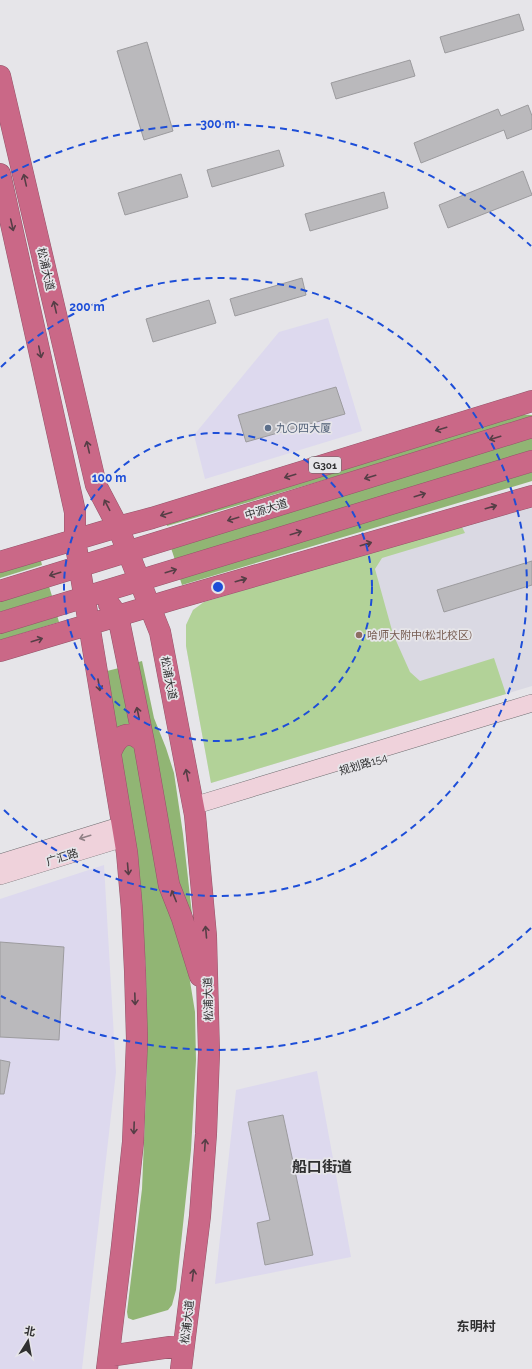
<svg xmlns="http://www.w3.org/2000/svg" width="532" height="1369" viewBox="0 0 532 1369" font-family="Raleway,'Noto Sans SC',sans-serif">
	<style>
		.commercial { fill: #ddd9ee }
		.built { fill: #dad9e3 }
		.green { fill: #b2d298 }
		.forest { fill: #91b574 }
		.building { fill: #bab9bc; stroke: #9c9b9e }
		.lines { fill: none; stroke-linecap: round; stroke-linejoin: round }
		.secondary-casing { stroke: #6d6d70; stroke-width: 18 }
		.highway-casing { stroke: #945469; stroke-width: 22 }
		.secondary { stroke: #efd2db; stroke-width: 17 }
		.highway { stroke: #ca6887; stroke-width: 21 }
		.oneway { stroke: #563e46 }
		.oneway2 { stroke: #908186 }
		.ring { fill: none; stroke: #1d4ed8; stroke-width: 2; stroke-dasharray: 7 5 }
		.service-dot { fill: #5c6f8a; stroke: #e6e5e9; stroke-width: 1.5 }
		.education-dot { fill: #8d6e63; stroke: #e6e5e9; stroke-width: 1.5 }
		.labels { text-anchor: middle; stroke-width: 3.5; stroke-linejoin: round; paint-order: stroke }
		.shield { fill: #e6e5e9; stroke: #676668; stroke-width: 1 }
		.shield-label { font-size: 10px; font-weight: bold; fill: #303031 }
		.street-label { font-size: 11px; fill: #303031; stroke: #e6e5e9 }
		.service-label { font-size: 11px; fill: #4e5e75; stroke: #e6e5e9; text-anchor: start }
		.education-label { font-size: 11px; fill: #785e54; stroke: #e6e5e9; text-anchor: start }
		.quarter-label { font-size: 13px; font-weight: bold; fill: #303031; stroke: #e6e5e9 }
		.district-label { font-size: 15px; font-weight: bold; fill: #303031; stroke: #e6e5e9 }
		.centre { fill: #1d4ed8; stroke: #e6e5e9; stroke-width: 2 }
		.ring-label { font-size: 12px; text-anchor: middle; font-weight: bold; fill: #1d4ed8; stroke: #e6e5e9; stroke-width: 3.5; stroke-linejoin: round; paint-order: stroke }
	</style>
	<rect width="100%" height="100%" fill="#e6e5e9"/>
	<!-- commercial -->
	<path class="commercial" d="M328 318 362 431 205 479 194 435 279 332Z
		M104 865 116 1072 82 1369H0V899Z
		M317 1071 351 1257 215 1284 236 1090Z"/>
	<!-- built -->
	<path class="built" d="M532 508V686L211 783 186 646V625L193 610 204 602 461 525Z"/>
	<!-- green -->
	<path class="green" d="M461 525 465 533 382 558 375 569 393 634 410 672 420 681 494 658 506 694 211 783 186 646V625L193 610 204 602Z"/>
	<!-- forest -->
	<path class="forest" d="M506 414 532 415V417L474 436 167 526 165 520Z
		M532 436V451L175 560 170 545Z
		M532 472V481L182 585 179 576Z
		M40 557 42 565 0 578V569Z
		M48 583 52 596 0 612V598Z
		M57 615 59 622 0 640V632Z
		M142 661 154 718 166 748 174 773 183 834 192 914 190 919 185 917 132 664Z
		M119 668 133 728 116 732 103 672Z
		M123 743H135L170 912 189 975 195 1012 196 1060 191 1150 176 1290 172 1305 168 1310 133 1320 128 1318 127 1312 142 1189 147 1068 146 970 141 911 120 755Z"/>
	<!-- building -->
	<path class="building" d="M519 14 524 30 445 53 440 37Z
		M147 42 173 131 144 140 117 51Z
		M410 60 415 76 336 99 331 83Z
		M528 105 532 116V129L507 139 504 130 421 163 414 143 498 109 501 116Z
		M279 150 284 166 212 187 207 170Z
		M523 171 532 195 448 228 439 205Z
		M181 174 188 197 125 215 118 193Z
		M384 192 388 208 310 231 305 214Z
		M302 278 306 295 235 316 230 299Z
		M209 300 216 323 153 342 146 319Z
		M336 387 345 414 246 442 238 415Z
		M532 561V585L444 612 437 590Z
		M0 942 64 947 59 1040 0 1037Z
		M0 1060 10 1062 4 1094H0Z
		M283 1115 313 1255 265 1265 257 1223 270 1220 248 1122Z"/>
	<g class="lines">
		<!-- secondary casing -->
		<g class="secondary-casing">
			<path id="secondary" d="M193 806 532 703
				M0 863 122 825
				M0 876 124 838"/>
		</g>
		<!-- highway casing -->
		<g class="highway-casing">
			<path id="highway" d="M0 76 96 485 118 527 160 632 195 815 206 936 209 1053 206 1134 200 1216 181 1369
				M0 174 75 512V540L127 853 132 910 135 971 137 1040 133 1142 122 1246 107 1369
				M0 562 118 527 152 518 532 401
				M0 591 532 427
				M109 604 118 616 144 743 169 885 182 918 200 976
				M0 623 532 461
				M0 651 178 598 532 496
				M111 752C118 735 129 728 144 743
				M109 1356 184 1345"/>
		</g>
		<!-- secondary -->
		<use href="#secondary" class="secondary"/>
		<!-- highway -->
		<use href="#highway" class="highway"/>
	</g>
	<!-- one-way arrows -->
	<defs><path id="oneway-shaft" d="M-6 0H5M1.5-3L5.5 0L1.5 3" fill="none" stroke-width="1.6" stroke-linecap="round" stroke-linejoin="round"/></defs>
	<g class="oneway">
		<use href="#oneway-shaft" transform="translate(25 180) rotate(-103)"/>
		<use href="#oneway-shaft" transform="translate(12 225) rotate(77)"/>
		<use href="#oneway-shaft" transform="translate(55 307) rotate(-103)"/>
		<use href="#oneway-shaft" transform="translate(40 352) rotate(78)"/>
		<use href="#oneway-shaft" transform="translate(441 429) rotate(163)"/>
		<use href="#oneway-shaft" transform="translate(495 438) rotate(163)"/>
		<use href="#oneway-shaft" transform="translate(88 447) rotate(-103)"/>
		<use href="#oneway-shaft" transform="translate(290 476) rotate(163)"/>
		<use href="#oneway-shaft" transform="translate(370 477) rotate(163)"/>
		<use href="#oneway-shaft" transform="translate(420 495) rotate(-17)"/>
		<use href="#oneway-shaft" transform="translate(107 505) rotate(-117)"/>
		<use href="#oneway-shaft" transform="translate(491 507) rotate(-16)"/>
		<use href="#oneway-shaft" transform="translate(166 514) rotate(163)"/>
		<use href="#oneway-shaft" transform="translate(233 519) rotate(163)"/>
		<use href="#oneway-shaft" transform="translate(296 533) rotate(-17)"/>
		<use href="#oneway-shaft" transform="translate(366 544) rotate(-16)"/>
		<use href="#oneway-shaft" transform="translate(171 571) rotate(-17)"/>
		<use href="#oneway-shaft" transform="translate(55 574) rotate(163)"/>
		<use href="#oneway-shaft" transform="translate(241 580) rotate(-16)"/>
		<use href="#oneway-shaft" transform="translate(37 640) rotate(-17)"/>
		<use href="#oneway-shaft" transform="translate(99 685) rotate(80)"/>
		<use href="#oneway-shaft" transform="translate(138 713) rotate(-102)"/>
		<use href="#oneway-shaft" transform="translate(187 775) rotate(-101)"/>
		<use href="#oneway-shaft" transform="translate(128 869) rotate(85)"/>
		<use href="#oneway-shaft" transform="translate(174 896) rotate(-112)"/>
		<use href="#oneway-shaft" transform="translate(206 932) rotate(-95)"/>
		<use href="#oneway-shaft" transform="translate(135 999) rotate(88)"/>
		<use href="#oneway-shaft" transform="translate(134 1128) rotate(92)"/>
		<use href="#oneway-shaft" transform="translate(205 1145) rotate(-86)"/>
		<use href="#oneway-shaft" transform="translate(193 1275) rotate(-83)"/>
	</g>
	<use class="oneway2" href="#oneway-shaft" transform="translate(85 837) rotate(163)"/>
	<!-- distance rings -->
	<g class="ring">
		<circle cx="218" cy="587" r="154"/>
		<path d="M1 367A309 309 0 1 1 1 807"/>
		<path d="M531 928A463 463 0 0 1 1 996M1 178A463 463 0 0 1 531 246"/>
	</g>
	<!-- markers -->
	<circle class="service-dot" cx="268" cy="428" r="4"/>
	<circle class="education-dot" cx="359" cy="635" r="4"/>
	<g class="labels">
		<!-- shield labels -->
		<rect class="shield" x="309" y="457" width="32" height="16" rx="3"/>
		<g class="shield-label">
			<text x="325" y="469">G301</text>
		</g>
		<!-- street labels -->
		<g class="street-label">
			<text transform="translate(46 269) rotate(77)" y="4">松浦大道</text>
			<text transform="translate(266 509) rotate(-17)" y="4">中源大道</text>
			<text transform="translate(169 678) rotate(79)" y="4">松浦大道</text>
			<text transform="translate(363 764) rotate(-17)" y="4">规划路154</text>
			<text transform="translate(62 857) rotate(-17)" y="4">广汇路</text>
			<text transform="translate(208 999) rotate(-91)" y="4">松浦大道</text>
			<text transform="translate(187 1322) rotate(-83)" y="4">松浦大道</text>
		</g>
		<!-- service labels -->
		<g class="service-label">
			<text x="276" y="432">九〇四大厦</text>
		</g>
		<!-- education labels -->
		<g class="education-label">
			<text x="367" y="639">哈师大附中(松北校区)</text>
		</g>
		<!-- quarter labels -->
		<g class="quarter-label">
			<text x="476" y="1331">东明村</text>
		</g>
		<!-- district labels -->
		<g class="district-label">
			<text x="322" y="1172">船口街道</text>
		</g>
	</g>
	<circle cx="218" cy="587" r="6" class="centre"/>
	<g class="ring-label">
		<text x="218" y="128">300 m</text>
		<text x="87" y="311">200 m</text>
		<text x="109" y="482">100 m</text>
	</g>
	<!-- north arrow -->
	<g transform="translate(28 1341) rotate(11)" stroke="#e6e5e9" stroke-width="3" paint-order="stroke">
	<path d="M0-3L7 15L0 10L-7 15Z" fill="#303031"/>
	<text y="-6" font-size="11" font-weight="bold" text-anchor="middle" fill="#303031">北</text>
	</g>
</svg>
